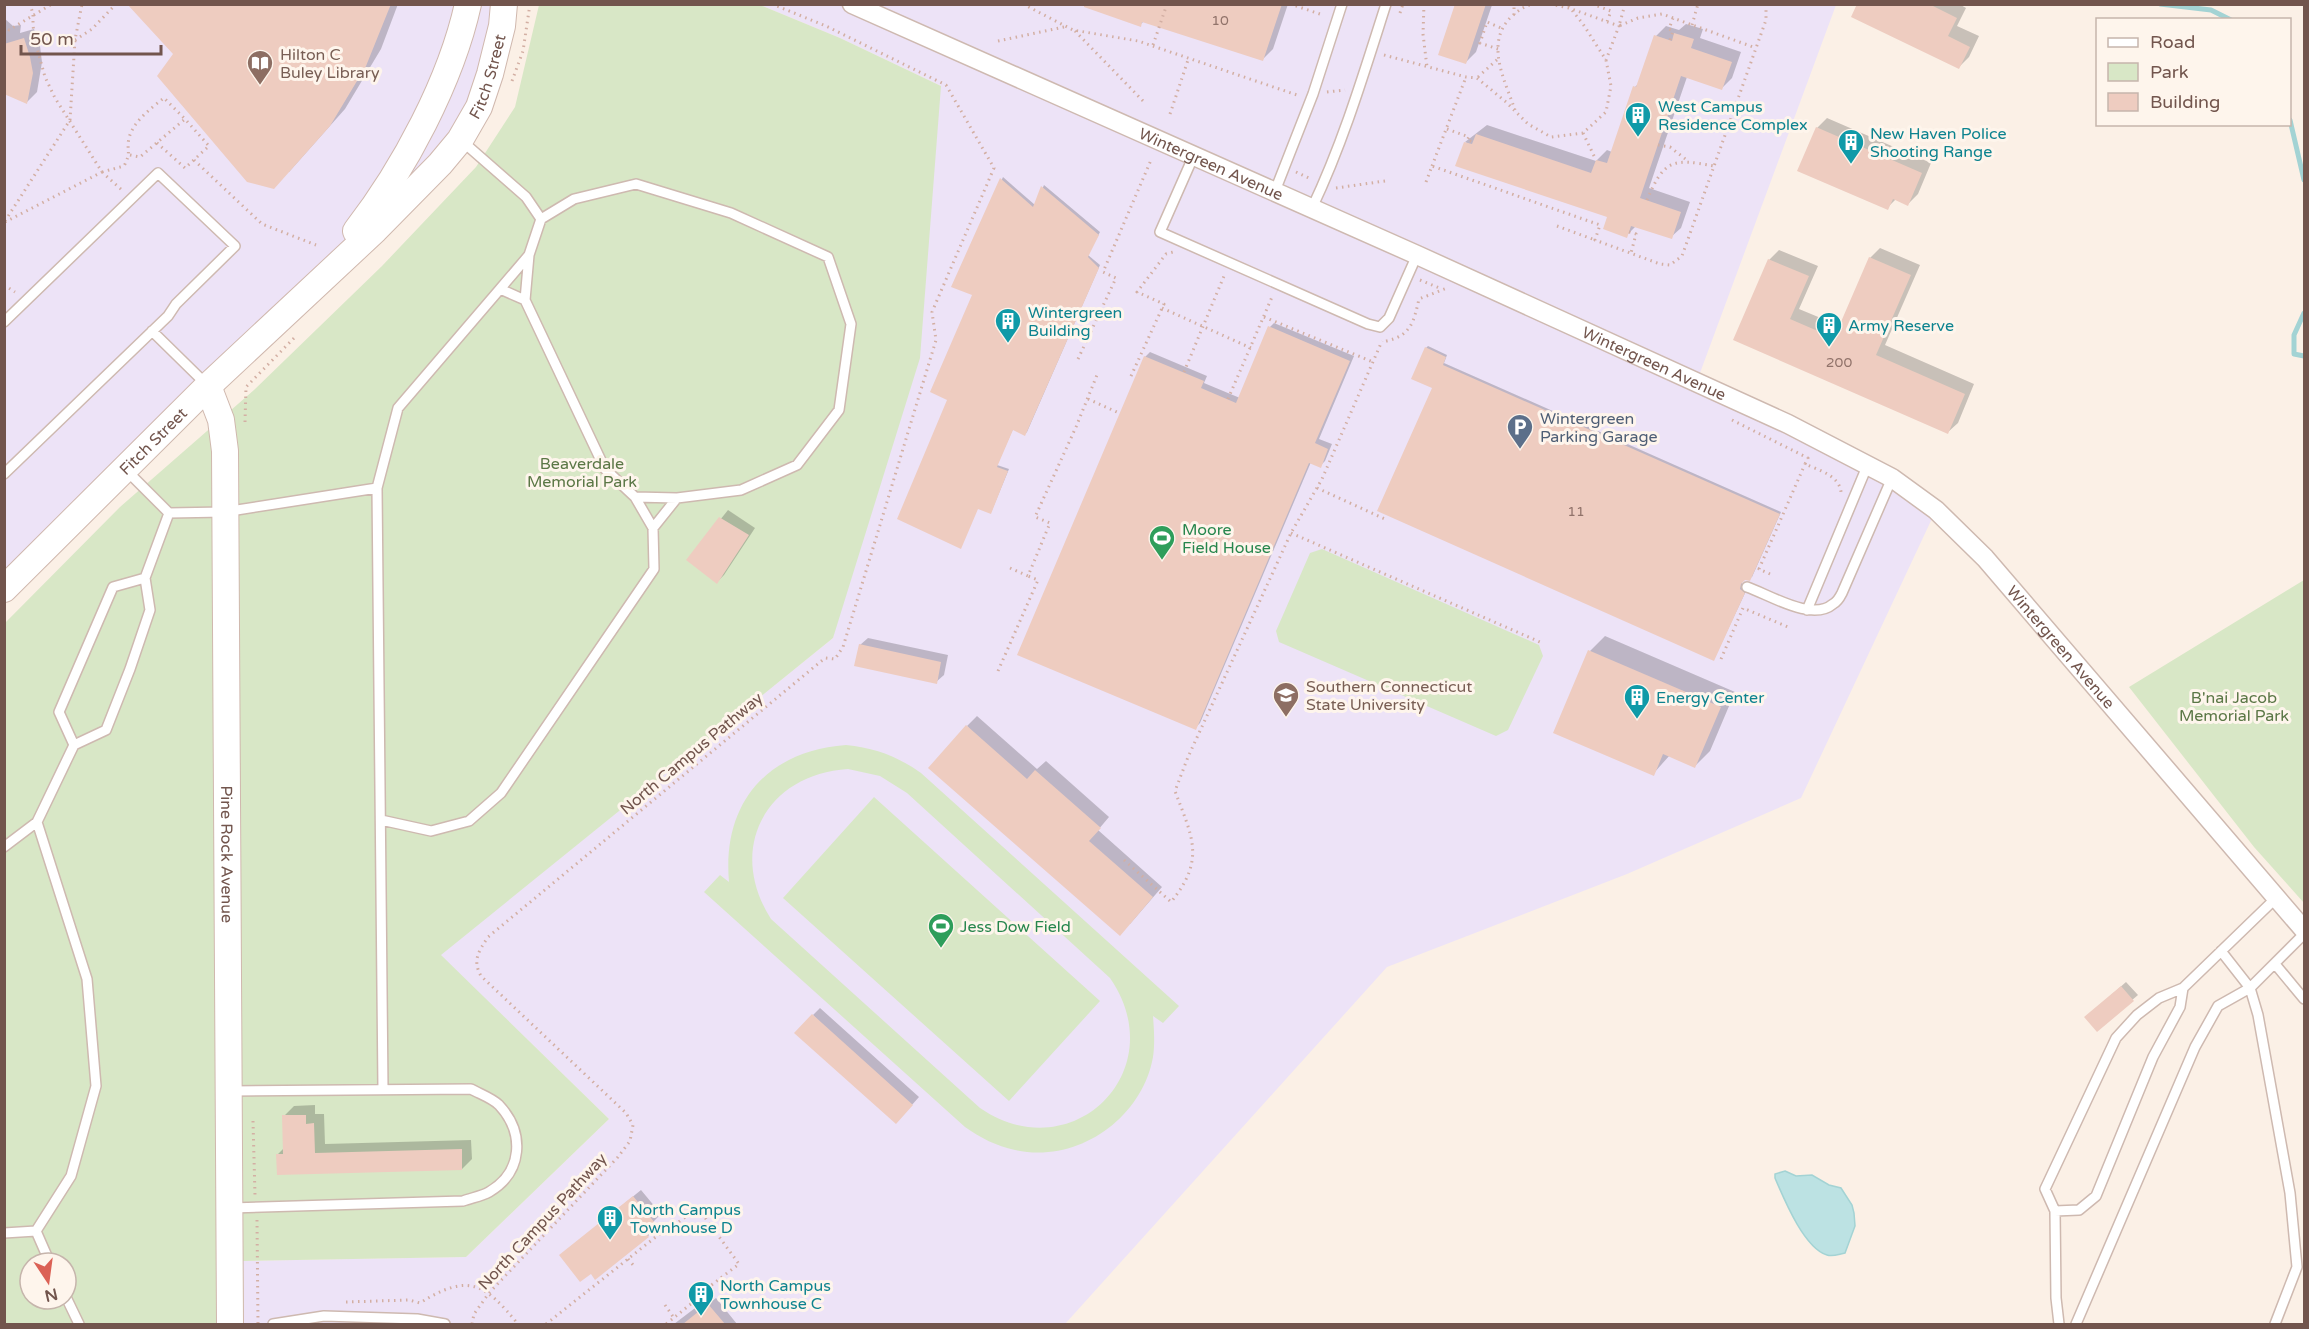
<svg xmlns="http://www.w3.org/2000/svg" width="2309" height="1329" viewBox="0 0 2309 1329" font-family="'Varela Round',sans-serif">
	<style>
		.education { fill: #ede3f7 }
		.green { fill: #d8e7c6; fill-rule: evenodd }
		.water { fill: #bce2e3; stroke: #a3d3d4; stroke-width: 1.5 }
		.shadow { fill: #0003 }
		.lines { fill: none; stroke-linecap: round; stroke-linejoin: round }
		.stream { stroke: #a3d3d4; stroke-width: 5 }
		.building { fill: #eeccc0 }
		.lane-casing { stroke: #ceb9b0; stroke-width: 12 }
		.street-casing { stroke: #ceb9b0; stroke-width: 21 }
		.secondary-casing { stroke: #d0b8ae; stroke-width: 28 }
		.path { stroke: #d3afa3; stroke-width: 3; stroke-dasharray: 1.5 4.5; stroke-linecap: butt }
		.lane { stroke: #fff; stroke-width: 9 }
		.street { stroke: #fff; stroke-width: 18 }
		.secondary { stroke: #fff; stroke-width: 26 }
		.labels { text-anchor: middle; stroke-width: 6; stroke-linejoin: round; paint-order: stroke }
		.number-label { font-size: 14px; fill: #91736a }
		.education-label { font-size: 16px; fill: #785e54; stroke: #fef5ec; text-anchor: start }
		.street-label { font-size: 16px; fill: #72554d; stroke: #fef5ec }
		.culture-label { font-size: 16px; fill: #0d838f; stroke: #fef5ec; text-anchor: start }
		.service-label { font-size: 16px; fill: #4e5e75; stroke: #fef5ec; text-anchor: start }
		.park-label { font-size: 16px; fill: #5b7746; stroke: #fef5ec }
		.leisure-label { font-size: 16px; fill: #27864d; stroke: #fef5ec; text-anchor: start }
	</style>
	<rect width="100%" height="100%" fill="#fbf0e6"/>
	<!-- education -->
	<path class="education" d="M5 5H510L479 107 5 588Z
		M760 5H1836L1697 381 1936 510 1801 798 1627 874 1387 967 1065 1324H244L243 1261 466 1257 609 1119 440 955 833 638 941 86 840 38Z"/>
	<!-- green -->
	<path class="green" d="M539 5H760L840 38 941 86 920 358 833 638 441 955 609 1119 466 1257 243 1261 244 1324H5V623L120 507 254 390 382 266 476 167 515 107ZM30 1263H66V1299H30Z
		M1322 549 1539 645 1543 656 1508 730 1496 736 1279 642 1276 631 1310 553Z
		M2304 580V903L2254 847 2129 687Z
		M846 745C875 748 897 756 921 773L1179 1006 1163 1023 1153 1016C1154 1030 1155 1043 1153 1057 1142 1119 1077 1164 1015 1150 996 1146 981 1138 965 1127L704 892 720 875 729 882C722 803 767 751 846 745ZM848 769 880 776 907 793 1110 978C1174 1071 1072 1171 980 1108L771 919C726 849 766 774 848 769Z
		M874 797 1100 1001 1009 1101 783 898Z"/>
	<!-- water -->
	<path class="water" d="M1785 1171 1796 1176 1812 1175 1829 1185 1841 1188 1852 1205 1854 1213 1855 1226 1845 1253C1839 1254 1833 1257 1827 1255 1804 1248 1784 1199 1775 1178V1174Z"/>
	<!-- shadow -->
	<path class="shadow" d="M129 4H398L381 49 345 109 289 172Z
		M1082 4H1288L1273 49 1263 59 1144 21 1140 25Z
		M1456 4H1494L1492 5 1476 52 1466 62Z
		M1858 4H1959L1966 8 1957 26 1979 36 1969 57 1959 67Z
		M4 18 13 26 21 25 20 33 34 29 40 46 42 62 37 92 27 102 4 92Z
		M1686 24 1703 29 1700 38 1741 52 1732 78 1722 88 1687 77 1649 188 1690 202 1681 228 1671 237 1636 226 1626 236 1609 216 1465 142 1487 125 1596 161 1607 150 1612 152 1635 87 1639 83 1656 36 1666 26 1679 30Z
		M1827 118 1931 163 1918 194 1908 204 1896 199 1887 208 1817 128Z
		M1003 177 1035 205 1044 185 1100 232 1088 255 1100 265 1027 432 1025 434 1013 429 997 465 1009 469 992 510 949 399 974 295 953 286Z
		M1880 248 1920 265 1885 345 1974 384 1958 423 1948 432 1735 339 1769 260 1779 250 1818 266 1799 309 1840 326 1870 258Z
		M1274 323 1354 356 1319 439 1332 444 1325 461 1320 466 1311 462 1200 723 1195 728 1145 357 1150 352 1207 376 1204 383 1240 398 1270 327Z
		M1428 346 1447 355 1444 363 1781 512 1752 577 1742 581V586L1746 591 1714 659 1434 387 1426 348Z
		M728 510 755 528 724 575 717 582 688 560Z
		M1605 636 1735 692 1710 751 1695 766 1670 755 1653 774 1590 651Z
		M868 638 948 655 944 675 936 682 860 645Z
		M977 716 1037 769 1046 761 1109 817 1098 830 1162 887 1130 924 967 726Z
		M2126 982 2138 995 2097 1030 2091 1013Z
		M820 1008 919 1097 903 1115 813 1015Z
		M315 1105V1114H324L325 1144 471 1140 472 1159 462 1169 278 1154 284 1148V1116L294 1106Z
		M641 1190 661 1214 651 1224 656 1229 648 1236 595 1277 591 1272 561 1255Z
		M716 1298 737 1324H674L703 1302 706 1306Z"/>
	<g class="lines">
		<!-- stream -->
		<path class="stream" d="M2160 4 2211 10 2231 20
			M2290 120 2304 180
			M2304 313 2294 335V354L2304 356"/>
	</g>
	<!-- building -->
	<path class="building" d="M127 4H391L366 66 330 126 274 189 247 182 157 76 173 54Z
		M1084 4H1282L1263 61 1142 22 1141 27 1084 7Z
		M1455 4H1486L1466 64 1438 55Z
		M1857 4H1929L1957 18 1948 36 1970 47 1959 69 1851 17Z
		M1674 33 1694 39 1691 48 1732 62 1722 90 1681 76 1640 198 1681 212 1672 239 1631 226 1627 238 1603 229 1607 217 1455 166 1464 142 1472 144 1476 134 1591 173 1596 160 1607 163 1633 86 1636 87 1654 35 1672 41Z
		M24 38 30 57 33 73 27 104 4 94V44Z
		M1816 127 1922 173 1908 206 1893 199 1888 210 1797 171Z
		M1000 178 1033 207 1041 186 1099 235 1088 257 1099 268 1025 436 1013 430 997 467 1008 471 991 514 978 509 961 549 897 519 947 400 930 392 972 295 951 287Z
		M1869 257 1911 275 1876 355 1965 394 1948 434 1733 340 1768 259 1809 276 1790 319 1834 338Z
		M1268 326 1350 361 1315 443 1328 449 1321 468 1309 463 1196 730 1017 655 1144 356 1204 381 1201 388 1236 403Z
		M1425 347 1446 357 1443 365 1780 514 1750 581 1745 580 1741 584 1740 589 1745 593 1714 661 1377 511 1432 388 1411 379Z
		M719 517 749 535 717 584 686 560Z
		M859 644 941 662 937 684 854 666Z
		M1588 650 1721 707 1695 768 1663 754 1654 776 1553 733Z
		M966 725 1027 779 1035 770 1101 828 1089 841 1153 897 1120 936 928 768Z
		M2121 986 2134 1001 2097 1032 2084 1017Z
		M812 1014 913 1105 896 1124 794 1033Z
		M282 1115H306V1124L314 1123 315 1153 462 1149V1170L277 1175 276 1154H283Z
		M633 1196 655 1223 644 1231 649 1237 595 1280 591 1274 580 1282 559 1255Z
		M708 1304 725 1324H683Z"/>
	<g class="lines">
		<!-- lane casing -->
		<g class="lane-casing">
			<path id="lane" d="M462 141 526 197 541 219
				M1194 155 1160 232 1368 324 1380 327 1389 318 1417 255
				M636 184 731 213 828 257 851 324 839 410 797 465 741 490 677 498 635 497 605 469 525 300 529 255 541 219 574 199Z
				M1275 191 1313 94 1342 4
				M1312 208C1343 143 1364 73 1386 4
				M500 289 529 255
				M4 322 158 173 235 246 176 304 168 316 4 474
				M152 331 206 384
				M126 470 169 513 224 512 377 488
				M653 528 677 498
				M145 578 150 610 130 669 106 730 74 745 59 712 113 587 145 578 169 513
				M1747 587C1770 595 1812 622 1833 604 1837 602 1840 597 1842 593L1892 478
				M1807 610 1868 464
				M381 820 431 831 469 821 501 793 654 569 653 528 635 497
				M4 847 37 822 74 745
				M2221 951 2250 988 2258 1015 2290 1193 2297 1267 2275 1324
				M2275 964 2304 999
				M2183 988 2180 1007 2153 1057 2096 1196 2079 1210 2055 1211 2045 1189 2116 1038 2137 1015 2159 998 2183 988 2276 898
				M383 1089 377 488 398 408 500 289 525 300
				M231 1091 471 1089C480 1094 492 1098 499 1105 525 1133 523 1172 489 1192 482 1196 471 1198 463 1201L231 1208
				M2055 1211 2056 1298 2059 1324
				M36 1231 71 1176 96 1086 87 979 37 822
				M4 1233 36 1231 50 1263
				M66 1297 79 1324
				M273 1324 324 1316 417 1319 445 1324
				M2076 1324 2195 1047 2218 1006 2250 988 2304 934"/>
		</g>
		<!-- street casing -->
		<g class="street-casing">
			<g id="street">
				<path id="s1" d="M852 4 1417 255 1788 424 1892 478 1936 510 1985 558 2304 930"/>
			</g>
		</g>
		<!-- secondary casing -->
		<g class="secondary-casing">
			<g id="secondary">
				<path d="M356 231C404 169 451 81 468 4"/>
				<path id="s2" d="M208 386 221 420 225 451 230 1324"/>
				<path id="s3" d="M4 589 208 386 375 230 440 164 460 140 479 107 490 74 502 26 504 4"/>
			</g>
		</g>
		<!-- path -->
		<path class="path" d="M1023 4 1073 30 1138 41 1297 95
			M1290 4 1323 15
			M1424 4 1423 34 1427 67
			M1550 4 1569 8 1619 26 1606 60
			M1592 4 1611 11 1607 22
			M1625 4 1619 26 1638 18 1662 14 1756 48
			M1400 13 1403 4
			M1514 15V4
			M4 25 9 30 52 4
			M1692 25 1698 4
			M1075 31 1146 104
			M75 40 92 29 116 4
			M1670 40 1673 31 1669 29 1673 18
			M998 41 1064 27
			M1153 45 1167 4
			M1498 49 1480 43 1487 22 1501 28
			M1384 55 1466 77 1477 78 1506 102 1528 124 1551 137 1583 133 1606 112 1611 86 1606 60 1583 24 1567 4
			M1478 77 1499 58
			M512 81 523 51 530 4
			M1327 92 1345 90
			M1515 110C1505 81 1485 44 1510 18 1517 11 1524 6 1534 4
			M1170 114 1189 57
			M1447 129 1469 137 1467 140 1473 142
			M1583 133 1596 160
			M1658 145 1670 147 1688 161
			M130 155 140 157 185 119 209 146 185 168 156 142
			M194 160 262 224 316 245
			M1432 166 1466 77
			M102 172 124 166C132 151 126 151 129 138 133 122 151 108 164 98L185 119
			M102 172 123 191
			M1296 172 1311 179
			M1426 182 1432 166 1600 225 1595 240 1660 264 1670 265 1682 256 1766 20V4
			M1336 188 1385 181
			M1647 200C1664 160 1672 158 1714 166
			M5 221 70 120 75 40 82 4
			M5 222 102 172 55 98 45 77 37 48 33 26V14L30 4
			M1557 226 1595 240
			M1629 232 1636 234 1631 253
			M1420 280 1442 289
			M4 285 15 292
			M1162 308 1251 348
			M1264 317 1373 362
			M1386 341C1411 336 1414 321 1419 299L1447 288
			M1078 359 1116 278 1103 272 1151 160
			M1184 372 1224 276
			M1131 376 1164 304 1137 292 1166 254 1173 252
			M1088 399 1119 413
			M1228 399 1272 297
			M1732 420 1808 458 1805 464C1818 470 1839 475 1841 492
			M245 422 246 387 297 335
			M1317 488 1387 520
			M1291 533 1540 642
			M1010 568 1028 576 1050 523 1035 517 1076 427 1097 375
			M1770 574 1759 569 1805 464
			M1721 659 1743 608 1788 627
			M998 671 1038 580 1028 576
			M1124 860 1171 902C1206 859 1192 837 1175 791L1188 757 1291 533 1322 479 1382 341
			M253 1121 255 1195
			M257 1220 258 1324
			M628 1259 634 1266
			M695 1301 702 1309
			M346 1302 409 1300 420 1303C469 1272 485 1284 518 1324
			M665 1305 674 1318
			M472 1324 474 1314 489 1293 618 1157 630 1141 633 1125 626 1113 481 976C472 960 479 951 488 937L825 658 835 659 843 647 936 340 932 312 994 168 946 85 826 26 772 4
			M546 1324 667 1228 673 1226 698 1208 739 1264 705 1290 702 1295 666 1324"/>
		<!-- lane -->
		<use href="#lane" class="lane"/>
		<!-- street -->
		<use href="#street" class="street"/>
		<!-- secondary -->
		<use href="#secondary" class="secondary"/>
	</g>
	<!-- icons -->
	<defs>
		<g id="library-pin" transform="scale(1.35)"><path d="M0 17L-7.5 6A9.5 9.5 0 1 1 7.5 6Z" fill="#8d6e63" stroke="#fef5ec"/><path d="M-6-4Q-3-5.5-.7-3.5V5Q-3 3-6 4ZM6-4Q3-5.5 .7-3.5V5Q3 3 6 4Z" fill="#fff"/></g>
		<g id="building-pin" transform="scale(1.35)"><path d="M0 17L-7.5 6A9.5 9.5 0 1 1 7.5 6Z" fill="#0f9aa8" stroke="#fef5ec"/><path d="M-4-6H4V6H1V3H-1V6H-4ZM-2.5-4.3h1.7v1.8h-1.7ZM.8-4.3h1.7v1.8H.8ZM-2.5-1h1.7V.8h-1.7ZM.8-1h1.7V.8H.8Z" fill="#fff"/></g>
		<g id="parking-pin" transform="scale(1.35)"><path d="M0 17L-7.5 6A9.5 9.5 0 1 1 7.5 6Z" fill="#5c6f8a" stroke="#fef5ec"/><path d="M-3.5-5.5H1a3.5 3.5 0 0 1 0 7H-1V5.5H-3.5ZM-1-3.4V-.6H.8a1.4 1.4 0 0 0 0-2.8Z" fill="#fff"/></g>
		<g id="stadium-pin" transform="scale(1.35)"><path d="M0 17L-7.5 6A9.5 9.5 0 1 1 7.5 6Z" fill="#2e9e5b" stroke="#fef5ec"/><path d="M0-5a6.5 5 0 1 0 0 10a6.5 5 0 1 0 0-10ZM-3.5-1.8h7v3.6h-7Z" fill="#fff"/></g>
		<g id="university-pin" transform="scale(1.35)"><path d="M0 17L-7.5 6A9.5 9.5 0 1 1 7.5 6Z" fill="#8d6e63" stroke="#fef5ec"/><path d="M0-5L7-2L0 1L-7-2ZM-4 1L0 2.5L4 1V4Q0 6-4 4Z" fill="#fff"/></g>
	</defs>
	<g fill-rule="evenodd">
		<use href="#library-pin" x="260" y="63"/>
		<use href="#building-pin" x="1638" y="115"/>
		<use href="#building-pin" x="1851" y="142"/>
		<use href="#building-pin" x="1008" y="321"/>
		<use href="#building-pin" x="1829" y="325"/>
		<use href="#parking-pin" x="1520" y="427"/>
		<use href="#stadium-pin" x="1162" y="538"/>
		<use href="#university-pin" x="1286" y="695"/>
		<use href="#building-pin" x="1637" y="697"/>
		<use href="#stadium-pin" x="941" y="926"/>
		<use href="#building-pin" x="610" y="1218"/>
		<use href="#building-pin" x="701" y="1294"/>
	</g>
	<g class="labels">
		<!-- number labels -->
		<g class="number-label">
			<text x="1220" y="25">10</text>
			<text x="1839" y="367">200</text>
			<text x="1576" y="516">11</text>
		</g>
		<!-- education labels -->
		<g class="education-label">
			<text x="280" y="60">Hilton C<tspan x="280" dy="18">Buley Library</tspan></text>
			<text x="1306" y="692">Southern Connecticut<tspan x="1306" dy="18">State University</tspan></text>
		</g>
		<!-- street labels -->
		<g class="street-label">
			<text dy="6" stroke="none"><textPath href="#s3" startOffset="710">Fitch Street</textPath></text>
			<text dy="6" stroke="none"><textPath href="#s1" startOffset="393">Wintergreen Avenue</textPath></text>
			<text dy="6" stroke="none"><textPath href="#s1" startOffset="879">Wintergreen Avenue</textPath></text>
			<text dy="6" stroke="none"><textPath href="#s3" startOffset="210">Fitch Street</textPath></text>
			<text dy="6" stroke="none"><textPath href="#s1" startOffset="1383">Wintergreen Avenue</textPath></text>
			<text transform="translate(691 753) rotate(-40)" y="6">North Campus Pathway</text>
			<text dy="6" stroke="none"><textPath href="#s2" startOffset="471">Pine Rock Avenue</textPath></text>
			<text transform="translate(542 1221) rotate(-47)" y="6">North Campus Pathway</text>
		</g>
		<!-- culture labels -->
		<g class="culture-label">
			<text x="1658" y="112">West Campus<tspan x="1658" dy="18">Residence Complex</tspan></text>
			<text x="1870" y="139">New Haven Police<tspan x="1870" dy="18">Shooting Range</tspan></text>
			<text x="1028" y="318">Wintergreen<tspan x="1028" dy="18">Building</tspan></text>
			<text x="1848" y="331">Army Reserve</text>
			<text x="1656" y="703">Energy Center</text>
			<text x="630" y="1215">North Campus<tspan x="630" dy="18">Townhouse D</tspan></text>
			<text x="720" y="1291">North Campus<tspan x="720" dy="18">Townhouse C</tspan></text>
		</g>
		<!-- service labels -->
		<g class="service-label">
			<text x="1540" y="424">Wintergreen<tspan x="1540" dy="18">Parking Garage</tspan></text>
		</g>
		<!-- park labels -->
		<g class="park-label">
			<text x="582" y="469">Beaverdale<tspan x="582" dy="18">Memorial Park</tspan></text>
			<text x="2234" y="703">B'nai Jacob<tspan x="2234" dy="18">Memorial Park</tspan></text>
		</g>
		<!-- leisure labels -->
		<g class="leisure-label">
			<text x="1182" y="535">Moore<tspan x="1182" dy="18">Field House</tspan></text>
			<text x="960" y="932">Jess Dow Field</text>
		</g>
	</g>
	<!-- border -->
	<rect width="2309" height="1329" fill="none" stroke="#72554d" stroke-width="12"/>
	<!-- legend -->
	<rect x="2096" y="18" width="195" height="108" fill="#fef5ec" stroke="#c6b5ac" stroke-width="1.5"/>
	<rect x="2108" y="38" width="30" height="9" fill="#ffffff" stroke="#c6b5ac" stroke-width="1.5"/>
	<text x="2150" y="48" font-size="18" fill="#72554d">Road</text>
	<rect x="2108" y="63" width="30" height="18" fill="#d8e7c6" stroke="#c6b5ac" stroke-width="1.5"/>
	<text x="2150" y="78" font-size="18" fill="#72554d">Park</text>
	<rect x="2108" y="93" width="30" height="18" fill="#eeccc0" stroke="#c6b5ac" stroke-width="1.5"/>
	<text x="2150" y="108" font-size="18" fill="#72554d">Building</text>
	<!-- north arrow -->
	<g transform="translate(48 1281) rotate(167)"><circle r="28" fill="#fef5ec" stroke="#c6b5ac" stroke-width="1.5"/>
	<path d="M0-4.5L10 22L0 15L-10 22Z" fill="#db6155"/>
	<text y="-9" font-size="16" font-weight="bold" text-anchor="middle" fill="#72554d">N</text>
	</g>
	<!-- scale -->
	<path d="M21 45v9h140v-9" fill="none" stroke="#72554d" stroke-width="3"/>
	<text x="30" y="45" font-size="18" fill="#72554d" stroke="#fef5ec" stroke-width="4.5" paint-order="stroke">50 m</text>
</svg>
